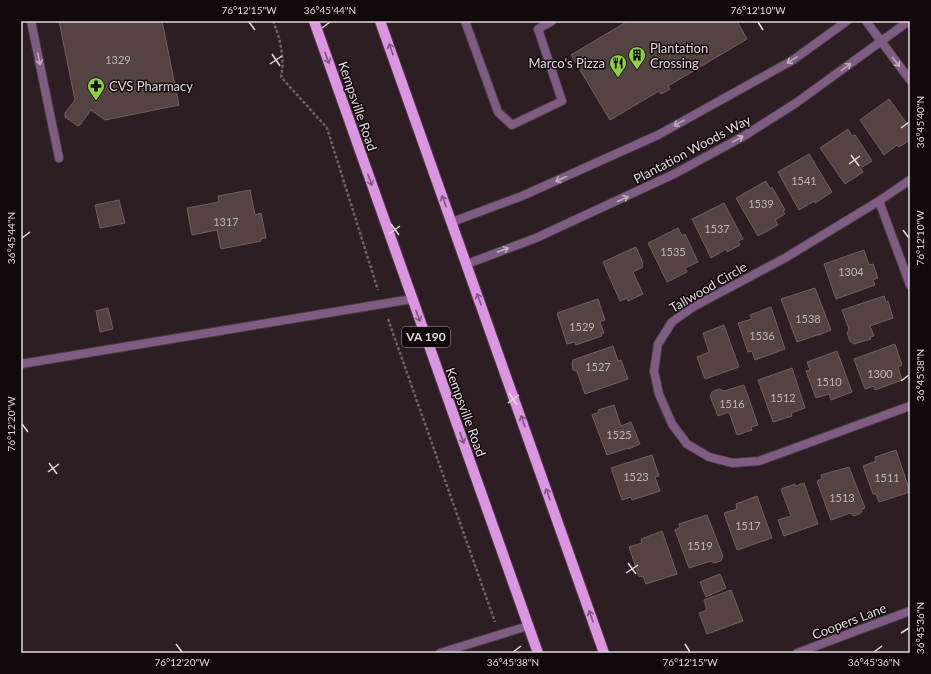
<svg xmlns="http://www.w3.org/2000/svg" width="931" height="674" viewBox="0 0 931 674" font-family="Lato,sans-serif">
	<style>
		.building { fill: #544342; stroke: #725f5e }
		.lines { fill: none; stroke-linecap: round; stroke-linejoin: round }
		.lane-casing { stroke: #4a3c42; stroke-width: 10 }
		.street-casing { stroke: #4a3c42; stroke-width: 10 }
		.primary-casing { stroke: #4a3c42; stroke-width: 12 }
		.path { stroke: #6f6267; stroke-width: 2.5; stroke-dasharray: 3 2; stroke-linecap: butt }
		.lane { stroke: #7f5d82; stroke-width: 8 }
		.street { stroke: #7f5d82; stroke-width: 8 }
		.primary { stroke: #dc95e2; stroke-width: 10 }
		.oneway { stroke: #815682 }
		.oneway2 { stroke: #c0aebd }
		.ticks { fill: none; stroke: #e3d9dd; stroke-width: 1.5 }
		.labels { text-anchor: middle; stroke-width: 3; stroke-linejoin: round; paint-order: stroke }
		.number-label { font-size: 11px; fill: #bfb4b6 }
		.shield { fill: #110a0d; stroke: #a49b9f; stroke-width: 1 }
		.shield-label { font-size: 12px; font-weight: bold; fill: #e3d9dd }
		.poi-label { font-size: 13px; fill: #e3d9dd; stroke: #110a0d; text-anchor: start }
		.street-label { font-size: 13px; fill: #e3d9dd; stroke: #110a0d }
		.neatline { fill: none; stroke: #e3d9dd; stroke-width: 1.5 }
		.ticks-label { font-size: 10px; text-anchor: middle; fill: #e3d9dd }
	</style>
	<rect width="100%" height="100%" fill="#2d1e24"/>
	<!-- building -->
	<path class="building" d="M59 21H162L179 105 105 120 91 110 80 125 78 126 65 117V113L75 100Z
		M628 21H737L747 39 668 86 670 89 661 94 659 91 610 120 571 55Z
		M889 99 910 128V134L908 135 910 140 899 147 897 145 884 155 860 120Z
		M848 129 852 136 855 135 872 161 861 168 863 172 845 184 820 148Z
		M809 154 832 192 815 203 814 201 799 210 778 172Z
		M766 181 770 189 772 187 785 210 783 211 785 214 775 220 778 225 758 236 736 198Z
		M250 190 255 215 261 213 266 238 261 239V241L221 249 217 230 192 235 187 208 219 202 218 196Z
		M119 200 125 223 100 228 95 205Z
		M724 203 743 239 738 241 740 245 727 252 726 249 711 258 692 219Z
		M678 228 682 236 685 234 698 262 685 268 687 272 667 282 648 243Z
		M636 247 643 263 642 264 643 267 633 272 643 294 628 301 627 298 620 301 603 262Z
		M864 250 869 265 873 264 878 278 873 280 875 285 836 299 824 264Z
		M815 288 831 330 819 335H817L797 342 781 299Z
		M884 296 886 302 888 301 893 318 870 326 874 336 870 337 871 339 854 344 850 341 847 333 849 329 842 310Z
		M598 299 605 320 600 322 604 333 601 334 602 336 576 345 575 342 567 344 557 313Z
		M771 307 785 349 755 360 752 351 748 352 738 323 752 319 750 315Z
		M108 308 113 329 100 332 96 311Z
		M724 325 739 367 705 379 697 357 709 352 703 333Z
		M895 344 902 365 898 367 902 380 875 390 874 386 865 389 854 359Z
		M613 346 618 361 621 360 628 379 585 394 577 371 573 370 572 364 573 360Z
		M837 351 852 392 831 400 829 394 816 398 806 371 810 370 807 362Z
		M792 368 805 408 791 413 792 416 773 422 758 380Z
		M744 385 758 425 751 427 752 430 737 435 729 412 718 416 710 396 712 392 719 389 724 391Z
		M614 405 621 426 631 422 640 444 629 449 628 448 607 455 592 415 599 412 598 410Z
		M896 450 910 492 879 502 876 494H873L863 466 876 461 875 457Z
		M652 455 659 476 655 477 660 491 632 500 631 497 622 500 611 468Z
		M849 467 865 508 862 509 861 513 854 516 850 513 831 520 817 481 822 479 821 475Z
		M804 483 818 524 784 536 778 520 791 516 781 489 795 484V486Z
		M757 496 772 538 737 550 724 513 737 509 736 504Z
		M707 515 723 556 721 561 714 563 711 561 689 568 675 530 680 527 679 524Z
		M662 531 677 574 646 584 643 576 639 577 629 547 642 543 641 539Z
		M720 574 726 588 706 597 700 582Z
		M731 590 743 621 707 634 699 613 707 610 704 600Z"/>
	<g class="lines">
		<!-- lane casing -->
		<g class="lane-casing">
			<path id="lane" d="M31 21 59 158
				M465 21 498 112 512 125 562 101 538 29 552 21
				M21 364 412 299
				M440 653 528 626"/>
		</g>
		<!-- street casing -->
		<g class="street-casing">
			<path id="street" d="M866 21 910 80
				M910 180 879 201 785 258 693 307 672 322 658 344 654 371 659 394 672 424 687 444 709 457 733 463 759 461 910 406
				M879 201 910 285
				M452 222 522 196 658 135 793 60 847 21
				M467 264 536 238 674 174 744 136 796 103 909 21
				M797 653 910 611"/>
		</g>
		<!-- primary casing -->
		<g class="primary-casing">
			<path id="primary" d="M314 21 538 653
				M380 21 604 653"/>
		</g>
		<!-- path -->
		<path class="path" d="M273 21C280 37 285 59 281 77L327 128 378 290
			M388 319 495 622"/>
		<!-- lane -->
		<use href="#lane" class="lane"/>
		<!-- street -->
		<use href="#street" class="street"/>
		<!-- primary -->
		<use href="#primary" class="primary"/>
	</g>
	<!-- one-way arrows -->
	<defs><path id="oneway-shaft" d="M-6 0H5M1.5-3L5.5 0L1.5 3" fill="none" stroke-width="1.6" stroke-linecap="round" stroke-linejoin="round"/></defs>
	<g class="oneway">
		<use href="#oneway-shaft" transform="translate(391 49) rotate(-109)"/>
		<use href="#oneway-shaft" transform="translate(327 58) rotate(70)"/>
		<use href="#oneway-shaft" transform="translate(370 180) rotate(70)"/>
		<use href="#oneway-shaft" transform="translate(444 201) rotate(-110)"/>
		<use href="#oneway-shaft" transform="translate(479 299) rotate(-110)"/>
		<use href="#oneway-shaft" transform="translate(418 316) rotate(70)"/>
		<use href="#oneway-shaft" transform="translate(523 421) rotate(-109)"/>
		<use href="#oneway-shaft" transform="translate(462 438) rotate(70)"/>
		<use href="#oneway-shaft" transform="translate(548 494) rotate(-109)"/>
		<use href="#oneway-shaft" transform="translate(591 616) rotate(-110)"/>
	</g>
	<g class="oneway2">
		<use href="#oneway-shaft" transform="translate(39 59) rotate(78)"/>
		<use href="#oneway-shaft" transform="translate(792 60) rotate(148)"/>
		<use href="#oneway-shaft" transform="translate(896 62) rotate(52)"/>
		<use href="#oneway-shaft" transform="translate(846 67) rotate(-36)"/>
		<use href="#oneway-shaft" transform="translate(679 123) rotate(151)"/>
		<use href="#oneway-shaft" transform="translate(738 139) rotate(-29)"/>
		<use href="#oneway-shaft" transform="translate(561 179) rotate(156)"/>
		<use href="#oneway-shaft" transform="translate(623 199) rotate(-25)"/>
		<use href="#oneway-shaft" transform="translate(503 250) rotate(-20)"/>
	</g>
	<!-- ticks -->
	<path class="ticks" d="M249 22 255 30M758 22 763 30M322 28 330 22M272 54 280 66M270 64 282 56M901 128 909 122M851 155 859 166M849 164 860 156M391 224 399 235M903 230 909 238M389 234 400 226M22 238 30 232M901 381 909 375M509 393 517 405M508 403 519 395M22 424 28 432M49 463 57 474M48 472 59 464M628 563 636 574M626 573 638 565M901 633 909 628M176 644 182 652M685 644 690 652M513 652 521 646M874 652 882 646"/>
	<!-- icons -->
	<defs>
		<g id="building-pin" transform="scale(0.9)"><path d="M0 17L-7.5 6A9.5 9.5 0 1 1 7.5 6Z" fill="#8cce45" stroke="#110a0d"/><path d="M-4-6H4V6H1V3H-1V6H-4ZM-2.5-4.3h1.7v1.8h-1.7ZM.8-4.3h1.7v1.8H.8ZM-2.5-1h1.7V.8h-1.7ZM.8-1h1.7V.8H.8Z" fill="#111"/></g>
		<g id="restaurant-pin" transform="scale(0.9)"><path d="M0 17L-7.5 6A9.5 9.5 0 1 1 7.5 6Z" fill="#8cce45" stroke="#110a0d"/><path d="M-5-6h1v4h1v-4h1v4h1v-4h1v5L-1.5 .5V6h-2V.5L-5-1ZM5-6V6H3V1.5H1.5Q1.5-4 5-6Z" fill="#111"/></g>
		<g id="pharmacy-pin" transform="scale(0.9)"><path d="M0 17L-7.5 6A9.5 9.5 0 1 1 7.5 6Z" fill="#8cce45" stroke="#110a0d"/><path d="M-2-6h4v4h4v4h-4v4h-4v-4h-4v-4h4Z" fill="#111"/></g>
	</defs>
	<g fill-rule="evenodd">
		<use href="#building-pin" x="637" y="55"/>
		<use href="#restaurant-pin" x="618" y="63"/>
		<use href="#pharmacy-pin" x="96" y="86"/>
	</g>
	<g class="labels">
		<!-- number labels -->
		<g class="number-label">
			<text x="118" y="64">1329</text>
			<text x="804" y="185">1541</text>
			<text x="761" y="208">1539</text>
			<text x="226" y="226">1317</text>
			<text x="717" y="233">1537</text>
			<text x="673" y="256">1535</text>
			<text x="851" y="276">1304</text>
			<text x="808" y="323">1538</text>
			<text x="582" y="331">1529</text>
			<text x="762" y="340">1536</text>
			<text x="598" y="371">1527</text>
			<text x="880" y="378">1300</text>
			<text x="829" y="386">1510</text>
			<text x="783" y="402">1512</text>
			<text x="732" y="408">1516</text>
			<text x="619" y="439">1525</text>
			<text x="636" y="481">1523</text>
			<text x="887" y="482">1511</text>
			<text x="842" y="502">1513</text>
			<text x="748" y="530">1517</text>
			<text x="700" y="550">1519</text>
		</g>
		<!-- shield labels -->
		<rect class="shield" x="402" y="327" width="48" height="20" rx="3"/>
		<g class="shield-label">
			<text x="426" y="341">VA 190</text>
		</g>
		<!-- poi labels -->
		<g class="poi-label">
			<text x="650" y="53">Plantation<tspan x="650" dy="15">Crossing</tspan></text>
			<text x="605" y="68" text-anchor="end">Marco's Pizza</text>
			<text x="109" y="91">CVS Pharmacy</text>
		</g>
		<!-- street labels -->
		<g class="street-label">
			<text transform="translate(358 106) rotate(71)" y="5">Kempsville Road</text>
			<text transform="translate(692 149) rotate(-28)" y="5">Plantation Woods Way</text>
			<text transform="translate(708 287) rotate(-30)" y="5">Tallwood Circle</text>
			<text transform="translate(466 412) rotate(70)" y="5">Kempsville Road</text>
			<text transform="translate(849 621) rotate(-21)" y="5">Coopers Lane</text>
		</g>
	</g>
	<!-- border -->
	<rect width="931" height="674" fill="none" stroke="#110a0d" stroke-width="44"/>
	<rect x="22" y="22" width="887" height="630" class="neatline"/>
	<g class="ticks-label">
		<text x="249" y="14">76°12'15"W</text>
		<text x="330" y="14">36°45'44"N</text>
		<text x="758" y="14">76°12'10"W</text>
		<text transform="translate(920 122) rotate(-90)" y="4">36°45'40"N</text>
		<text transform="translate(11 238) rotate(-90)" y="4">36°45'44"N</text>
		<text transform="translate(920 238) rotate(-90)" y="4">76°12'10"W</text>
		<text transform="translate(920 375) rotate(-90)" y="4">36°45'38"N</text>
		<text transform="translate(11 424) rotate(-90)" y="4">76°12'20"W</text>
		<text transform="translate(920 628) rotate(-90)" y="4">36°45'36"N</text>
		<text x="182" y="666">76°12'20"W</text>
		<text x="513" y="666">36°45'38"N</text>
		<text x="690" y="666">76°12'15"W</text>
		<text x="874" y="666">36°45'36"N</text>
	</g>
</svg>
